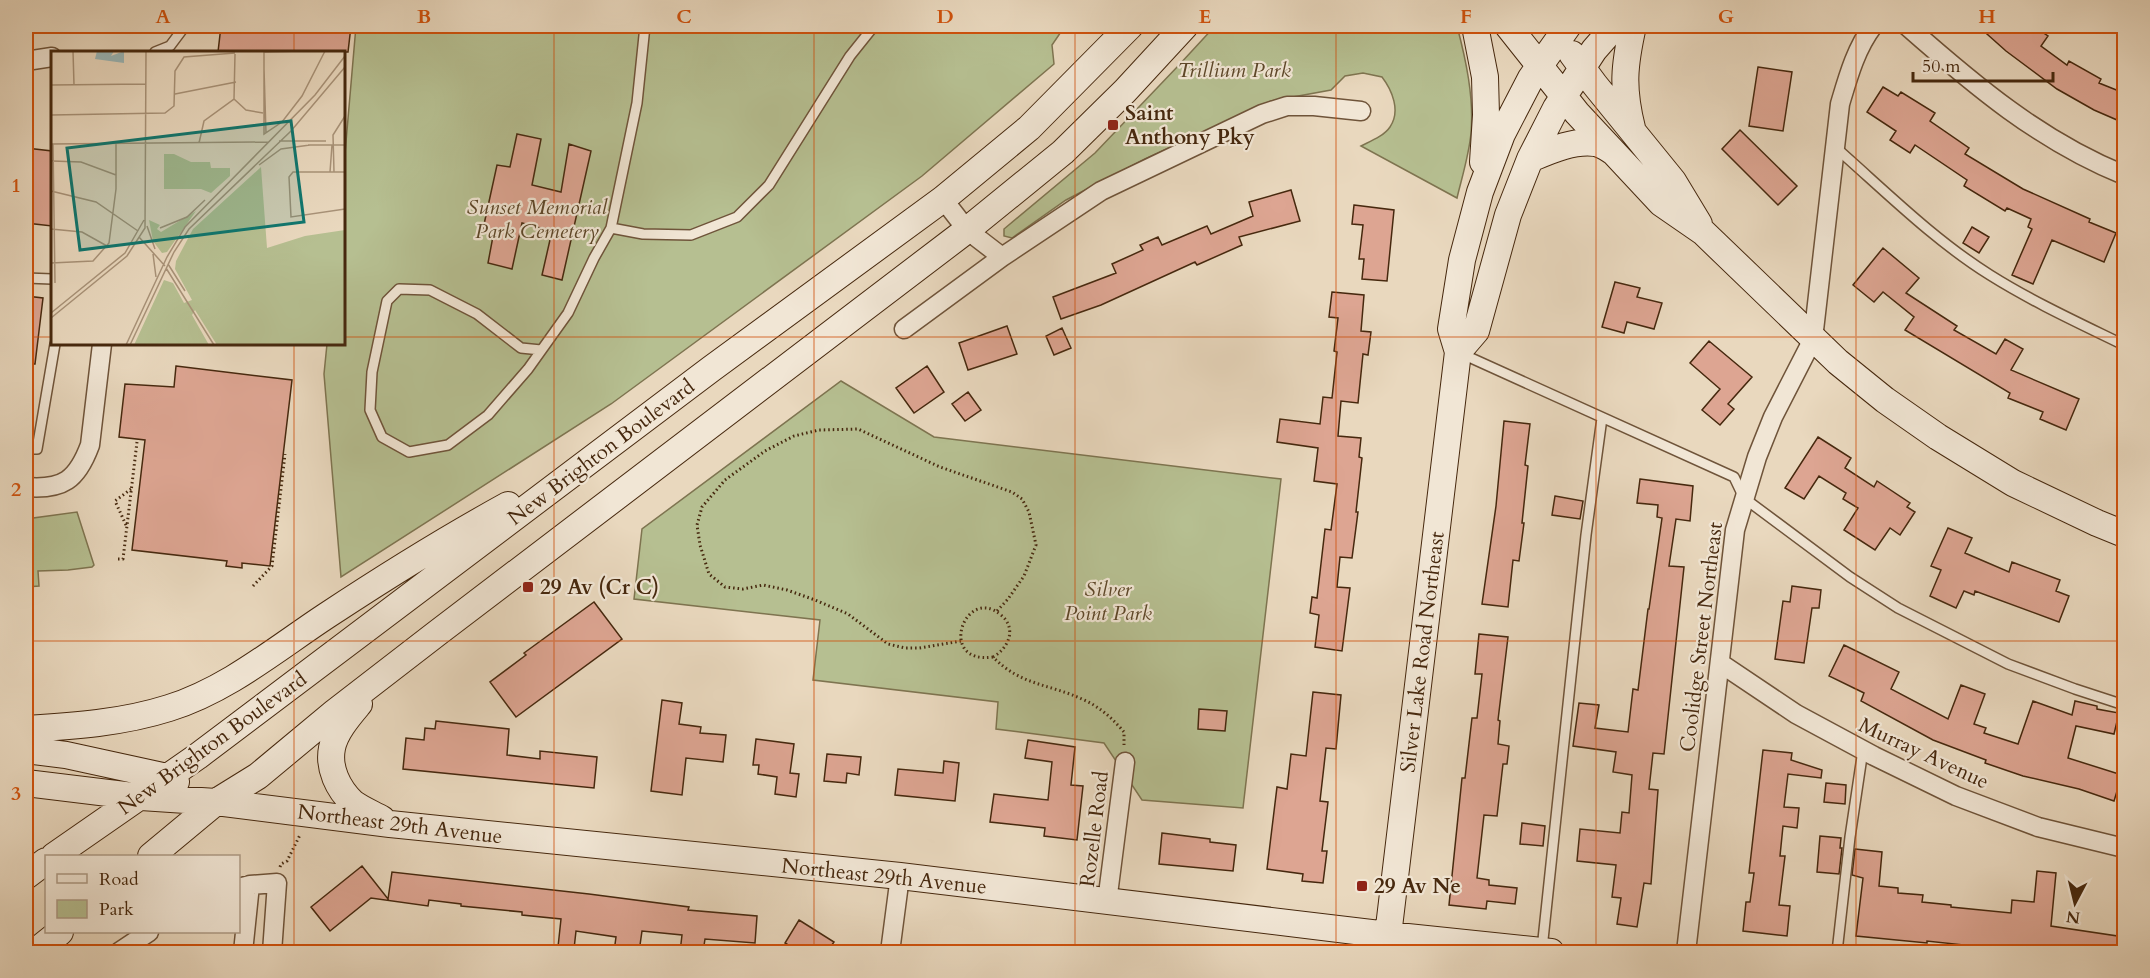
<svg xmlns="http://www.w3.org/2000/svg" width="2150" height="978" viewBox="0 0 2150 978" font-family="Cardo,serif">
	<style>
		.green { fill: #b6bf91; stroke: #7e7450; stroke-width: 1.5 }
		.building { fill: #dda592; stroke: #46280e; stroke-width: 1.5 }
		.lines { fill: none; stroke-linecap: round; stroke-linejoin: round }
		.lane-casing { stroke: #6f543a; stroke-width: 12 }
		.street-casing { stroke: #6f543a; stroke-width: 21 }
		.secondary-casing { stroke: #46280e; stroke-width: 28 }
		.path { stroke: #46280e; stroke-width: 3; stroke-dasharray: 1.5 3; stroke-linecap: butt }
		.lane { stroke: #f1e6d5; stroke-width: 9 }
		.street { stroke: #f1e6d5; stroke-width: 18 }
		.secondary { stroke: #f1e6d5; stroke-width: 26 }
		.grid { fill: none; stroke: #d0520c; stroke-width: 1.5; stroke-opacity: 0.55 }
		.poi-dot { fill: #8f2418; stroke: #f1e6d5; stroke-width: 2 }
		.labels { text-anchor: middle; stroke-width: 4.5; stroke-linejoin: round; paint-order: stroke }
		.park-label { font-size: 21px; font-style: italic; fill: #5c4628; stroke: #f1e6d5 }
		.poi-label { font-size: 21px; font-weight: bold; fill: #46280e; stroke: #f1e6d5; text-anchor: start }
		.street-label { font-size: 21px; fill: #46280e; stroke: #f1e6d5 }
		.inset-road { fill: none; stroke: #a89278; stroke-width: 1.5 }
		.view { fill: #0f766e; fill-opacity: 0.15; stroke: #0f766e; stroke-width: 3 }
		.inset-edge { fill: none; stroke: #46280e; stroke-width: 3 }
		.neatline { fill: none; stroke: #d0520c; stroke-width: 2 }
		.grid-label { font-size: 20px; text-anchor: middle; font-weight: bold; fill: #d0520c }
	</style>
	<rect width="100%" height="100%" fill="#e9d8be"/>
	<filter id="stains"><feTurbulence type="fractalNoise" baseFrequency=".00333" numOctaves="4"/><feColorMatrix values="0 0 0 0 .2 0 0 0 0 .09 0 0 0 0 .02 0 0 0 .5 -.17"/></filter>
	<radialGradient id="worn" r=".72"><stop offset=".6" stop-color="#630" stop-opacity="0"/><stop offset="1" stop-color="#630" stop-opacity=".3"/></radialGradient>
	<!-- green -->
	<path class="green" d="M356 26H1065L1052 45 1054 64 922 176 611 404 341 577 324 374 327 344H344V165Z
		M1215 26H1457C1466 60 1474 97 1471 133 1469 155 1462 177 1457 198L1361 146C1371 141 1384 136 1390 127 1401 111 1392 90 1382 77L1363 73 1345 76 1331 90 1271 101 1145 159 1066 200 1012 238 1004 236V229L1095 153 1179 65Z
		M841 381 934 437 1281 479 1243 808 1142 800 1104 743 996 729 998 702 813 680 820 620 634 599 642 529Z
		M77 512 94 565 92 567 68 570 38 571 39 586 26 587V519Z"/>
	<!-- building -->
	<path class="building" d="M221 26H351L348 52H218Z
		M1978 26H2033L2048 36 2041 46 2067 65 2069 61 2101 79 2099 83 2124 93V123L2094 110 2057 89 2006 51Z
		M1758 67 1792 72 1783 131 1749 126Z
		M1883 87 1898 96 1901 92 1935 113 1930 121 1969 148 1965 154 2023 189 2090 219 2089 222 2116 233 2104 262 2052 240 2033 284 2012 275 2032 229 2028 227 2031 219 2007 208 2005 211 1964 186 1967 180 1915 145 1910 153 1890 140 1896 131 1867 112Z
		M1740 130 1797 186 1778 205 1722 149Z
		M517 134 541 139 532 185 561 192 569 144 591 151 562 280 542 275 552 231 522 223 512 269 488 263 494 231 483 229 497 165 510 167Z
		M26 148 52 151V226L26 223Z
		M1291 190 1300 221 1239 237 1242 245 1197 265 1195 262 1101 305 1061 319 1053 297 1116 273 1112 264 1143 250 1140 245 1158 237 1162 245 1207 226 1211 234 1253 216 1249 202Z
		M1354 205 1394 210 1387 281 1362 279 1364 259H1359L1363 225 1352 224Z
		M1972 227 1989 237 1979 253 1963 243Z
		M1883 248 1919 278 1906 293 1957 326 1954 330 1996 354 2005 339 2023 349 2011 370 2079 399 2066 430 2040 419 2043 412 2008 398 2010 393 1905 330 1914 317 1883 292 1874 302 1853 285Z
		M1615 282 1640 288 1637 297 1662 303 1654 329 1627 322 1624 333 1602 327Z
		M1332 292 1364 295 1361 331 1371 332 1368 355 1363 354 1358 403 1341 401 1338 436 1361 438 1359 457 1362 458 1356 512H1358L1352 558 1340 557 1337 587 1350 588 1342 651 1315 647 1319 615 1310 613 1312 597 1317 598 1325 529 1331 530 1337 484 1314 481 1318 448 1277 442 1280 419 1320 424 1323 397 1332 398 1337 352 1334 351 1338 318 1329 317Z
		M26 296 43 298 35 364H26Z
		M1007 326 1017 354 968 370 959 343Z
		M1062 328 1071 348 1054 355 1046 336Z
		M1709 341 1752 377 1728 404 1734 409 1720 425 1702 410 1720 389 1690 363Z
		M176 366 292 380 270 566 242 563V568L226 566 227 561 132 550 145 440 119 437 125 384 174 387Z
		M927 366 944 392 914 413 896 388Z
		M968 392 981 410 965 421 952 404Z
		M1504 421 1530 424 1525 465 1528 466 1522 523H1524L1519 561 1513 560 1508 607 1482 604 1496 506Z
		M1818 437 1851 458 1845 468 1874 487 1877 481 1910 503 1907 507 1915 512 1900 535 1890 528 1875 550 1844 530 1858 508 1843 499 1846 493 1819 476 1804 499 1785 488Z
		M1640 479 1693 486 1690 521 1676 519 1669 566 1684 567 1664 754 1653 753 1649 789 1658 790 1651 884 1644 883 1637 927 1617 924 1621 898 1612 897 1616 865 1577 861 1580 829 1620 833 1622 812 1629 813 1632 775 1613 772 1616 752 1573 746 1579 703 1599 705 1595 728 1628 732 1633 689 1638 690 1648 609H1649L1662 518 1657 517 1658 505 1637 503Z
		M1555 496 1583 501 1580 519 1552 515Z
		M1948 528 1972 538 1965 553 2009 572 2012 562 2060 580 2056 591 2069 596 2059 622 1975 591 1974 595 1964 591 1956 608 1930 596 1941 570 1931 566Z
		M1792 586 1821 590 1819 608H1812L1804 663 1775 659 1783 601 1790 602Z
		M594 602 622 639 516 717 490 682 526 655 524 653Z
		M1479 634 1508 637 1498 720 1500 721 1498 744 1509 746 1507 764H1503L1497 816 1484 815 1477 878 1489 880V885L1517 888 1515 904 1487 901 1486 909 1449 905 1462 778H1465L1472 718H1477L1482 674H1475Z
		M1844 645 1899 672 1891 689 1948 719 1961 685 1985 694 1974 724 1986 728 1984 733 2018 744 2033 701 2072 715 2075 701 2097 706V709L2119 713 2114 734 2076 726 2068 758 2122 775 2114 801 2079 789 2023 776 1985 763 1986 760 1933 740 1861 701 1864 693 1829 676Z
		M1313 692 1341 695 1336 749 1326 748 1320 801 1328 802 1322 851H1327L1323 883 1302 881 1303 874 1267 869 1277 787 1287 789 1291 754 1306 756Z
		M662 700 682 703 679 724 701 727 700 733 726 735 723 762 686 758 682 795 651 791Z
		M1199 709 1227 711 1225 731 1198 729Z
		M436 721 509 729 507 755 540 759V751L597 757 594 788 403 769 406 738 424 740 425 728 435 729Z
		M756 739 794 744 790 773 799 774 796 797 775 794 777 777 758 774 759 765H753Z
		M1028 740 1075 747 1071 785 1083 786 1077 840 1044 836 1045 828 990 822 994 794 1048 800 1052 762 1025 758Z
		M1763 750 1792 753 1791 760 1822 770 1821 778 1788 774 1784 807 1799 808 1797 828 1783 826 1780 856H1785L1779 905 1790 906 1787 936 1743 931 1746 902H1750L1754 873H1749Z
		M827 754 861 757 859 775 847 773 846 783 824 781Z
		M944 761 959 763 955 801 895 795 898 769 943 773Z
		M1826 783 1846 785 1845 804 1824 802Z
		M1522 823 1545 826 1543 846 1520 844Z
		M1162 833 1210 839V842L1236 845 1233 871 1159 864Z
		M1820 836 1841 838 1840 848H1842L1839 874 1817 872Z
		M1855 849 1882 852 1879 886 1898 888V893L1923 895 1922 902 1951 905V907L2011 913 2012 900 2034 902 2037 871 2056 873 2051 926 2124 937V952H2029L1927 941V943L1856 936 1863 878 1852 875Z
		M362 866 388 899 392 872 589 894 689 907 688 910 757 916 755 943 705 939 703 952H680L682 935 642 931 639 952H614L616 937 576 931 574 949 558 947 561 919 522 915V912L461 906V904L429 900 428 906 371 898 330 931 311 907Z
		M799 920 834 942 827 952H800L785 943Z"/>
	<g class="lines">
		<!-- lane casing -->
		<g class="lane-casing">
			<path id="lane" d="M155 52 170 46 185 26
				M1835 147C1885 191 1934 240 1990 275 2033 302 2079 323 2124 345
				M611 228 637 103 645 26
				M26 278 52 279
				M541 350 521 348 477 314 430 290 399 289 387 301 372 372 370 410 382 437 409 452 448 445 488 415 528 369 568 313 594 258 611 228 643 234 691 235 737 217 769 185 850 56 874 26
				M1460 353 1734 477 1744 498 1850 577 1898 608 2008 664 2075 689 2124 705
				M26 449H37L55 344
				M1542 949 1586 535 1602 418
				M1837 952 1850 837 1863 750"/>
		</g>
		<!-- street casing -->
		<g class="street-casing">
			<path id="street" d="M1907 26C1974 85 2040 141 2124 175
				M26 61 52 57
				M943 199 967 230 1002 257
				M904 329 1002 257 1101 191 1262 114 1287 106H1314L1361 111
				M26 487C63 490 77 480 90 445L102 344
				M1720 663 1796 714 1874 756 1956 796 2038 827 2124 848
				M238 888 250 885 277 883 272 952
				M1107 902 1125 762
				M119 952 149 932
				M243 952 250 885
				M890 952 900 876
				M1686 952 1735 530 1757 457 1773 417 1813 339 1840 104C1848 77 1856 48 1873 26"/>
		</g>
		<!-- secondary casing -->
		<g class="secondary-casing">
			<path id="secondary" d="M1475 26 1485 77 1486 115 1483 162
				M1508 26 1577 113 1661 203 1703 232 1838 362 1885 400 1938 437 2013 483 2097 523 2124 534
				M1572 54 1595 85 1673 181 1699 224
				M1632 128C1622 88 1624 66 1633 26
				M1530 159C1549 151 1573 140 1595 143 1601 144 1607 148 1612 151
				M1458 352 1476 331 1508 215 1530 159 1556 108 1594 50 1615 26
				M359 704C349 716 335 732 332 748 328 768 338 789 353 803 361 809 373 814 382 819
				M26 729C74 726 122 723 169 708 227 690 276 649 326 616 385 577 446 539 508 505
				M26 750 66 755 167 777 176 782
				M26 783 141 797 216 802 390 824 900 876 1388 935 1551 952
				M54 856 198 756 711 369 943 199 1029 128 1130 26
				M151 856 216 802 258 776 335 712 436 634 967 230 1063 152 1125 91 1185 26
				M26 876 46 861
				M35 952 60 932
				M1386 952 1458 352 1451 329 1462 260 1480 192 1502 134 1531 78 1568 26"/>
		</g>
		<!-- path -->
		<path class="path" d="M126 525 115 501 131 489
			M118 559H123L137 442
			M253 586 272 566 285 454
			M961 641 919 648H905L888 644 848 614 815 600 787 590 763 585 743 589 725 587 709 574 700 545 697 525 702 507 725 480 765 451 794 436 819 430 858 429 940 467 1012 492 1022 499 1029 512 1036 545 1024 576 1008 599 997 611
			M993 657C1009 648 1017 628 1001 615 965 584 936 665 993 657 1021 686 1051 684 1084 700 1100 707 1113 719 1124 732V745
			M280 867 281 864 287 861 300 835"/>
		<!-- lane -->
		<use href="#lane" class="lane"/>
		<!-- street -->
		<use href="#street" class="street"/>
		<!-- secondary -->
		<use href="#secondary" class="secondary"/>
	</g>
	<!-- grid -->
	<path class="grid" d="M294 26V52M554 26V952M814 26V952M1075 26V952M1336 26V952M1596 26V952M1856 26V952M26 337H52M344 337H2124M294 344V952M26 641H2124"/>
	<!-- markers -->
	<g class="poi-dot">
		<rect x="1107" y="119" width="12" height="12" rx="3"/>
		<rect x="522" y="581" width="12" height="12" rx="3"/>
		<rect x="1356" y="880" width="12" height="12" rx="3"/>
	</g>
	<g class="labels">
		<!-- park labels -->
		<g class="park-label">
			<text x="1234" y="77">Trillium Park</text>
			<text x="537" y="214">Sunset Memorial<tspan x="537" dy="24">Park Cemetery</tspan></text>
			<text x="1108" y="596">Silver<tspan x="1108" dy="24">Point Park</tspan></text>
		</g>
		<!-- poi labels -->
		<g class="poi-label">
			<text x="1125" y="120">Saint<tspan x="1125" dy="24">Anthony Pky</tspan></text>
			<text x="540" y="594">29 Av (Cr C)</text>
			<text x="1374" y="893">29 Av Ne</text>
		</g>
		<!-- street labels -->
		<g class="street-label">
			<text transform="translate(601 452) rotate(-37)" y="7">New Brighton Boulevard</text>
			<text transform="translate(1701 637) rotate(-83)" y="7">Coolidge Street Northeast</text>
			<text transform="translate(1422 652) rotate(-83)" y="7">Silver Lake Road Northeast</text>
			<text transform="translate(212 743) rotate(-36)" y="7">New Brighton Boulevard</text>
			<text transform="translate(1924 753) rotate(25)" y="7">Murray Avenue</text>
			<text transform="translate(400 824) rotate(7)" y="7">Northeast 29th Avenue</text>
			<text transform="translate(1094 829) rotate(-83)" y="7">Rozelle Road</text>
			<text transform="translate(884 876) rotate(6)" y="7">Northeast 29th Avenue</text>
		</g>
	</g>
	<!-- overview -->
	<g transform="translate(51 51)">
		<rect width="294" height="294" fill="#e9d8be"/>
		<path d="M113 103H123L140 111H159L160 117H179V125L160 142 150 138H113ZM210 116 216 197 254 185 294 179V294H166L144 259 141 264 158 294H83L113 229 122 232 133 252 141 249 124 218 125 210 142 178ZM145 160 116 201 111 202 102 190 98 169 109 174 106 178 110 181Z" fill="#b6bf91"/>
		<path d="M46 0H63L60 5 73 0V12L44 8Z" fill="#9ab8ba"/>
		<path class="inset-road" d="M22 0 23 34M213 0V83L231 71 251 45 274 0M213 1 251 0M213 18 215 82M0 34 95 33M124 43 185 31M183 48 195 59 212 62M0 64 114 62 123 55 124 20 133 6 184 2M228 90H275M148 92 153 70 183 48 184 3M0 93 218 91M2 93 4 232M257 94H294M1 110 30 111 65 124M208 114 230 98 259 94M279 121 281 94M283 121 282 84 294 65M294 121H242L238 126 240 166 294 158M0 140 45 151 87 180M96 175 104 198M109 177 136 166 154 149M0 178 31 181 56 195M88 186 114 215M102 203 105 226M0 212 42 210 58 192 65 138V92M117 213 134 240M115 217 163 294M0 262 74 202 93 169M0 267 76 205 94 177 95 0M75 294 116 206 134 176 264 44 294 5M79 294 123 201 138 178 240 80 294 16"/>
		<path class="view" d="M240 70 253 171 29 199 16 97Z"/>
		<rect width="294" height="294" class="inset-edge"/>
	</g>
	<!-- margin -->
	<rect width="2150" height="978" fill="none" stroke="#e9d8be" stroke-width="66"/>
	<!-- legend -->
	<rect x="45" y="855" width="195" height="78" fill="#f1e6d5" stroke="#ad9a85" stroke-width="1.5"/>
	<rect x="57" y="874" width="30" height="9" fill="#f1e6d5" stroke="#ad9a85" stroke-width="1.5"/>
	<text x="99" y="885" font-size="18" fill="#46280e">Road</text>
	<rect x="57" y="900" width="30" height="18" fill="#b6bf91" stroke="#ad9a85" stroke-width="1.5"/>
	<text x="99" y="915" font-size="18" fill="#46280e">Park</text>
	<!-- north arrow -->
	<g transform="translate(2075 903) rotate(187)" stroke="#f1e6d5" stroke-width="4.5" paint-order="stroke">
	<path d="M0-4.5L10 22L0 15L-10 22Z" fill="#46280e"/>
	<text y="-9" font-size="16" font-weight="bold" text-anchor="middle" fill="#46280e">N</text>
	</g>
	<!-- scale -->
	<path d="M1913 72v9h140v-9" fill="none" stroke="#46280e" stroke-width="3"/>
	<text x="1922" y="72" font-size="18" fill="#46280e" stroke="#f1e6d5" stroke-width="4.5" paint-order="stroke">50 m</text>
	<rect x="33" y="33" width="2084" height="912" class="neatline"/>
	<g class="grid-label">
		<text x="163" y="23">A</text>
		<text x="424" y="23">B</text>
		<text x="684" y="23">C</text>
		<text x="945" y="23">D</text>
		<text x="1205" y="23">E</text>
		<text x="1466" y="23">F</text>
		<text x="1726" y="23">G</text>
		<text x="1987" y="23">H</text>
		<text x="16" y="192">1</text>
		<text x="16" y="496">2</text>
		<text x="16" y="800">3</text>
	</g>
	<rect width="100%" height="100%" filter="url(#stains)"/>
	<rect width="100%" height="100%" fill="url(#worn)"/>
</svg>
